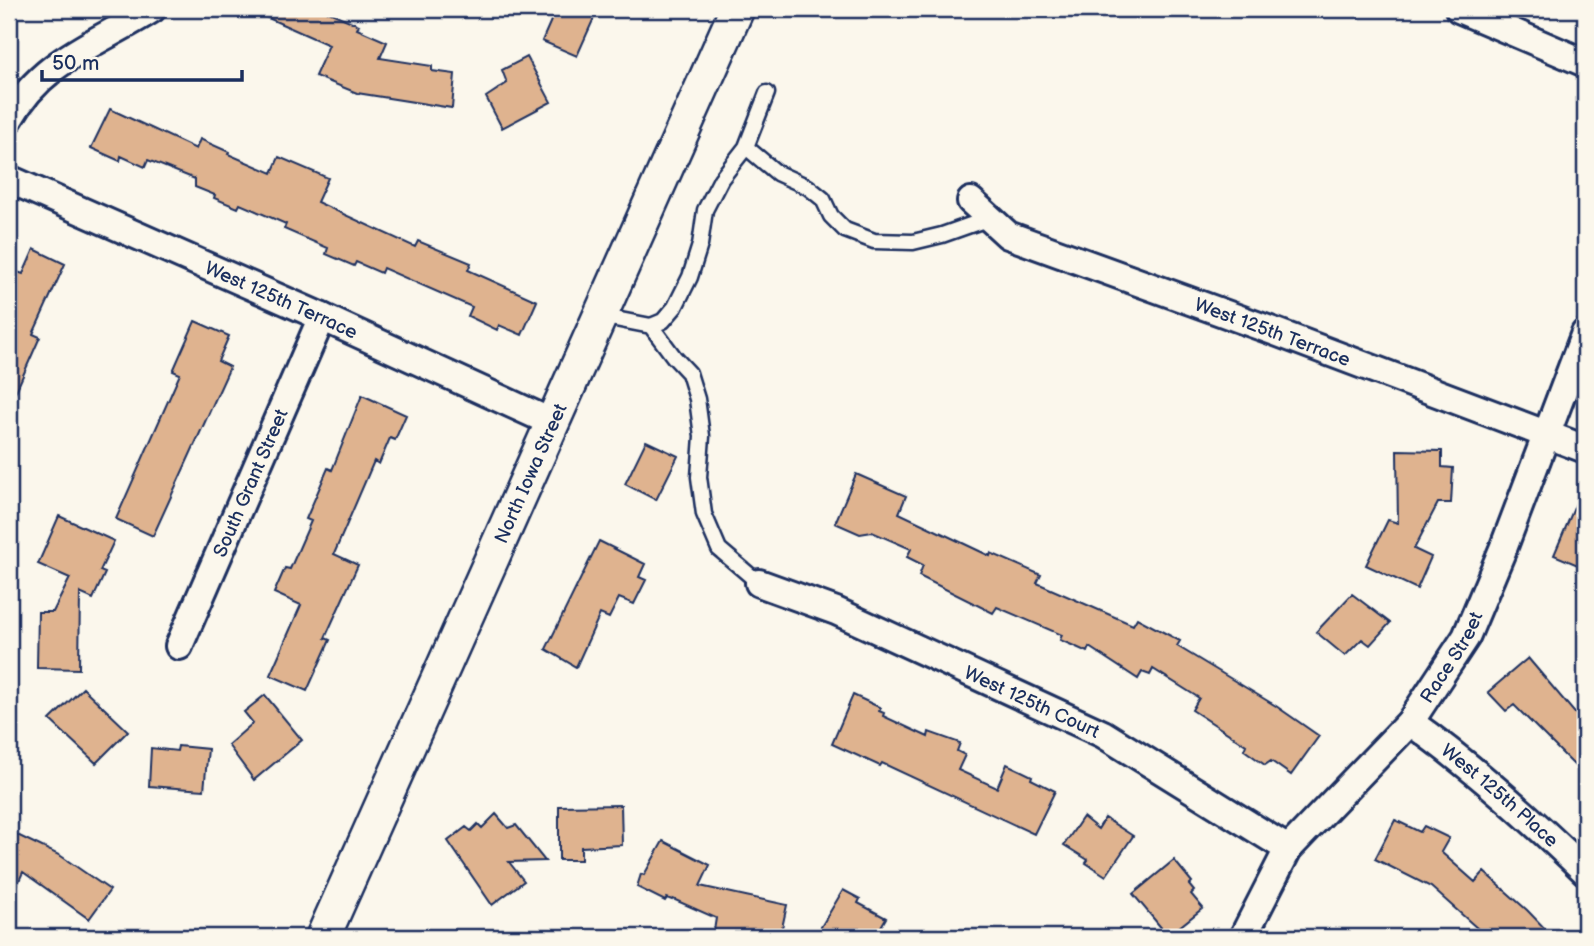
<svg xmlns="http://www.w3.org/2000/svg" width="1594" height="946" viewBox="0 0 1594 946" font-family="'Balsamiq Sans',sans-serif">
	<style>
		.building { fill: #dfb38f; stroke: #1b2f5e; stroke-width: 2 }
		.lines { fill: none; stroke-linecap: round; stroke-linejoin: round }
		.service-casing { stroke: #1b2f5e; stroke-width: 19 }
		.minor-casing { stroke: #1b2f5e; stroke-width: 32 }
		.tertiary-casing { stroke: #1b2f5e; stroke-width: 38 }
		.service { stroke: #fbf7ec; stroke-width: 14 }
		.minor { stroke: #fbf7ec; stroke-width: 26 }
		.tertiary { stroke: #fbf7ec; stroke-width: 33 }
		.labels { text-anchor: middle; stroke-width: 5; stroke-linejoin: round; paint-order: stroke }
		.street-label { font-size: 19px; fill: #1b2f5e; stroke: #fbf7ec }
	</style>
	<rect width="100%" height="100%" fill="#fbf7ec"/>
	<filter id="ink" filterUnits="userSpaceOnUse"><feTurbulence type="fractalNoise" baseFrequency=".0143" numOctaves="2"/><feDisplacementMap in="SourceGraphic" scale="14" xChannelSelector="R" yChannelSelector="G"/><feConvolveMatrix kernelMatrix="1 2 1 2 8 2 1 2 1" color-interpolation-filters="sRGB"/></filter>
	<g filter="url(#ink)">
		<!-- building -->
		<path class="building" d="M248 9H322L359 25 357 29 387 42 380 58 432 66V71L455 74 452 108 357 93 315 76 329 45Z
			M556 9H598L577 56 542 41Z
			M527 57 551 102 502 128 486 97 507 83 502 70Z
			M110 109 196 149 200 139 229 152 228 154 272 173 279 157 328 178 317 202 415 247 418 241 471 263 468 270 537 301 522 335 499 325 497 330 468 316 472 307 383 268 381 273 356 262 354 266 326 254 328 248 284 229 286 224 240 204 238 208 214 198 215 195 195 187V179L148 160 145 167 121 156 120 161 91 148Z
			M34 249 65 264 33 334 40 337 9 407V269L23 274Z
			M195 321 229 336 218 361 230 367 153 536 116 519 180 374 173 371Z
			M362 395 406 415 395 440 390 438 379 464 374 461 334 554 358 565 325 638 330 640 307 691 270 675 301 605 274 593 285 568 290 569 311 521 306 519 328 468 332 470Z
			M646 441 678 456 656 500 625 484Z
			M1397 450 1442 451V467L1453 468 1451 503H1438L1414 549 1431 557 1417 589 1366 565 1388 520 1398 523Z
			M856 474 906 496 899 513 990 556 991 553 1041 575 1037 583 1133 625 1137 618 1180 641 1177 646 1276 706 1319 736 1291 775 1271 761 1265 765 1244 750 1246 745 1192 710 1199 698 1153 669 1150 675 1142 672 1138 679 1089 647 1087 652 1074 646 1060 640 1062 635 997 607 993 613 919 576 923 565 907 557 911 549 872 532 860 534 835 523Z
			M1585 482V568L1554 555Z
			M59 516 114 541 100 571 105 573 93 599 80 593 79 669 37 668 38 612H53L70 578 38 564Z
			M599 541 645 564 639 577 646 580 634 604 619 598 609 618 600 614 576 667 546 649Z
			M1352 594 1390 623 1370 645 1362 639 1345 656 1316 632Z
			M1528 658 1585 725V776L1514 705 1506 711 1488 692Z
			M83 688 128 731 96 763 50 720Z
			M265 695 302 740 254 780 228 745 253 723 244 712Z
			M853 695 881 708 879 711 884 713 883 716 928 737 929 732 960 743 957 751 965 755 958 770 997 788 1007 764 1032 776 1031 779 1055 791 1034 834 882 763 880 766 832 744Z
			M178 746 208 749 204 790 149 786 151 748 177 751Z
			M621 805 622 845 581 847V860H559V806Z
			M496 814 508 828 516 825 545 861 509 862 524 881 492 905 448 841 466 827 471 831 478 824 482 828Z
			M1083 817 1098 829 1105 818 1133 836 1106 876 1086 863 1088 860 1064 845Z
			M1395 820 1420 832 1424 826 1449 838 1441 852 1475 882 1484 872 1527 910 1553 937H1487L1431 887 1375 859Z
			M9 831 61 856 110 890 89 919 23 872 9 903Z
			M663 841 710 865 700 886 787 905 780 937H713L716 918 673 899 672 900 667 898 665 901 637 887 641 874 644 875Z
			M1174 860 1192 882 1189 885 1194 891 1191 894 1203 908 1168 936 1133 894Z
			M843 890 860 899 858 903 886 918 875 937H815Z"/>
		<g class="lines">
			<!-- service casing -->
			<g class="service-casing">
				<path id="service" d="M746 147 777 173 808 187 823 199 831 216 845 230 874 241 913 242 942 235 990 218
					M600 316 651 326 663 321 675 307 690 277 700 245 705 210 721 179 746 147 767 93
					M651 326 674 357 689 373 697 399 702 436 699 477 704 514 719 549 759 583"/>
			</g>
			<!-- minor casing -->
			<g class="minor-casing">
				<g id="minor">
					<path d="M1459 9 1585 63"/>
					<path d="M9 119C43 59 97 44 152 9"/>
					<path id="s1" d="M9 179 322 317 551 422"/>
					<path id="s2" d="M971 201 1008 235 1273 331 1585 449"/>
					<path id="s3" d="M759 583 836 611 1103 734 1288 849"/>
					<path id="s4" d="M179 646 322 317"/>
					<path id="s5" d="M1410 722C1472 766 1530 818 1585 871"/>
					<path id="s6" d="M1243 937 1288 849 1410 722 1466 637 1503 549 1585 333"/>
				</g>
			</g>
			<!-- tertiary casing -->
			<g class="tertiary-casing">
				<g id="tertiary">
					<path id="s7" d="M323 937 737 9"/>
				</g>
			</g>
			<!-- service -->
			<use href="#service" class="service"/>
			<!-- minor -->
			<use href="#minor" class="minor"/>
			<!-- tertiary -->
			<use href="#tertiary" class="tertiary"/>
		</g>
	</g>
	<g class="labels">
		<!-- street labels -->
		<g class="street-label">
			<text dy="7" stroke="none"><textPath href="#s1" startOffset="298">West 125th Terrace</textPath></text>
			<text dy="7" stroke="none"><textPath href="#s2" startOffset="332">West 125th Terrace</textPath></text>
			<text dy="7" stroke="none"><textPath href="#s7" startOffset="508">North Iowa Street</textPath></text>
			<text dy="7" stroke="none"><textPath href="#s4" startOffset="178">South Grant Street</textPath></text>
			<text dy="7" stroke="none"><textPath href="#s6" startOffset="352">Race Street</textPath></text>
			<text dy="7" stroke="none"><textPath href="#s3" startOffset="298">West 125th Court</textPath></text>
			<text dy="7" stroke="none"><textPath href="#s5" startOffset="116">West 125th Place</textPath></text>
		</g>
	</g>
	<!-- margin -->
	<rect width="1594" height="946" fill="none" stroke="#fbf7ec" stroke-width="35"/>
	<rect x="18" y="18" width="1559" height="911" fill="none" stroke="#1b2f5e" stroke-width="2.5" filter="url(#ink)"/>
	<!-- scale -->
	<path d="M42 70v10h200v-10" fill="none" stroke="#1b2f5e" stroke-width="3.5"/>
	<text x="52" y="70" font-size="21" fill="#1b2f5e" stroke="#fbf7ec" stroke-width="5" paint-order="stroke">50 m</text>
</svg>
